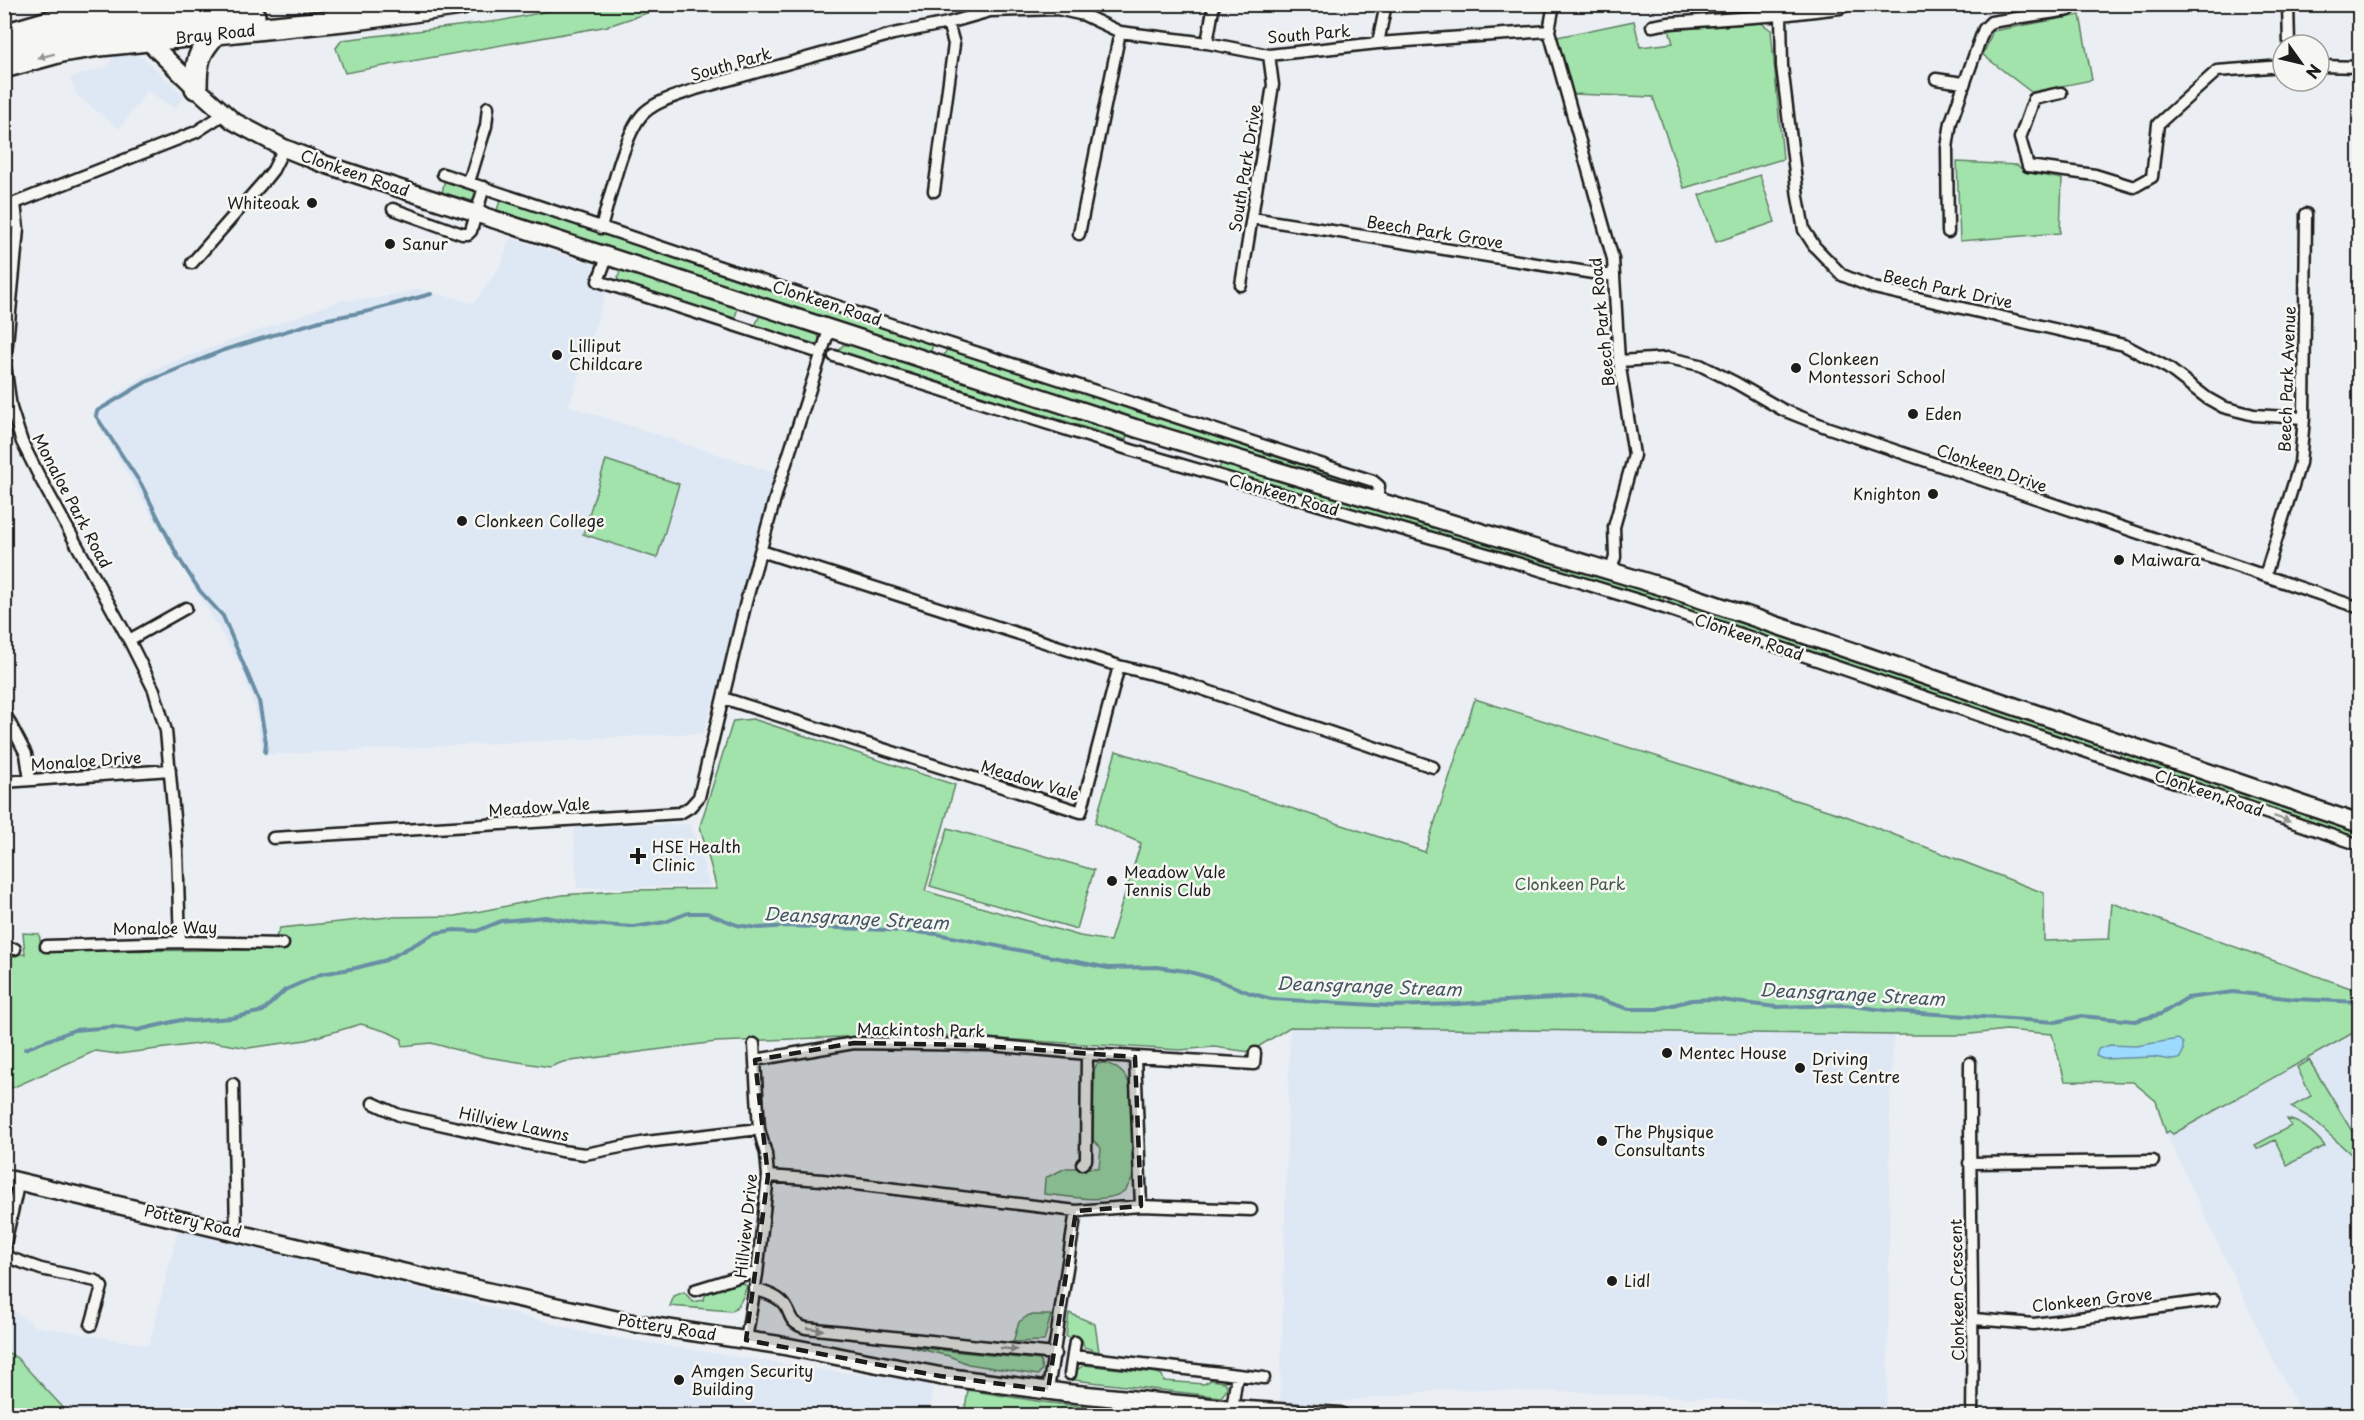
<svg xmlns="http://www.w3.org/2000/svg" width="2364" height="1420" viewBox="0 0 2364 1420" font-family="'Playpen Sans',sans-serif">
	<style>
		.built { fill: #dee7f4 }
		.green { fill: #a2e3ac; stroke: #5f8064; stroke-width: 1.5 }
		.water { fill: #9cdafe; stroke: #698ea4; stroke-width: 1.5 }
		.lines { fill: none; stroke-linecap: round; stroke-linejoin: round }
		.stream { stroke: #698ea4; stroke-width: 4 }
		.street-casing { stroke: #1c1c1c; stroke-width: 15 }
		.secondary-casing { stroke: #1c1c1c; stroke-width: 21 }
		.highway-casing { stroke: #1c1c1c; stroke-width: 26 }
		.street { stroke: #f6f6f2; stroke-width: 10 }
		.secondary { stroke: #f6f6f2; stroke-width: 16 }
		.highway { stroke: #f6f6f2; stroke-width: 21 }
		.oneway { fill: #949492 }
		.marked { fill: #1c1c1c; fill-opacity: 0.2; stroke: #1c1c1c; stroke-width: 4.5; stroke-dasharray: 12 8; stroke-linejoin: round }
		.poi-dot { fill: #1c1c1c; stroke: #f6f6f2; stroke-width: 2 }
		.labels { text-anchor: middle; stroke-width: 5; stroke-linejoin: round; paint-order: stroke }
		.street-label { font-size: 16px; fill: #1c1c1c; stroke: #f6f6f2 }
		.poi-label { font-size: 16px; fill: #1c1c1c; stroke: #f6f6f2; text-anchor: start }
		.park-label { font-size: 16px; fill: #445847; stroke: #f6f6f2 }
		.water-label { font-size: 18px; font-style: italic; fill: #425560; stroke: #f6f6f2 }
	</style>
	<rect width="100%" height="100%" fill="#ebeff3"/>
	<filter id="ink" filterUnits="userSpaceOnUse"><feTurbulence type="fractalNoise" baseFrequency=".0167" numOctaves="2"/><feDisplacementMap in="SourceGraphic" scale="12" xChannelSelector="R" yChannelSelector="G"/><feConvolveMatrix kernelMatrix="1 2 1 2 8 2 1 2 1" color-interpolation-filters="sRGB"/></filter>
	<g filter="url(#ink)">
		<!-- built -->
		<path class="built" d="M129 54 145 59 185 96 175 109 147 91 119 129 77 95 70 78 109 66 111 58Z
			M510 238 597 265 595 272 600 287 607 290 569 406 782 475 703 733 263 755 255 708 241 666 91 412 156 368 342 300 374 299 418 289 474 303 501 265Z
			M691 824 710 886 577 888 574 827Z
			M1290 1027 1894 1035 1890 1101 1888 1378 1885 1415 1734 1400 1580 1392 1449 1389 1329 1403 1280 1404Z
			M2359 1029V1415H2302L2273 1360 2166 1133Z
			M178 1230 418 1288 591 1334 829 1371 926 1381 932 1387 930 1416 70 1415 17 1358 5 1350V1304L35 1326 149 1345Z"/>
		<!-- green -->
		<path class="green" d="M585 4 687 5 650 12 608 26 345 73 336 48 342 40 499 21Z
			M2080 15 2092 80 2031 92 1983 55 1993 31Z
			M1634 21 1640 47 1673 43 1669 30 1761 23 1771 30 1783 159 1684 188 1653 97 1573 94 1557 37Z
			M1957 162 2017 165 2025 172 2062 179 2060 233 1960 241Z
			M1760 175 1775 222 1716 242 1699 195Z
			M445 178 482 189 477 202 442 193Z
			M502 195 935 338 930 354 597 246 497 210Z
			M621 269 738 307 734 321 616 282Z
			M760 315 817 333 822 345H814L755 326Z
			M949 344 1365 479 1363 488 1218 447 943 358Z
			M843 345H852L874 351 1127 433 1126 440 838 351Z
			M606 460 679 484 657 558 583 534Z
			M1221 463 1664 596 1663 603 1219 469Z
			M1669 597 2101 744 2100 752 1667 603Z
			M1475 699 1846 816 2044 893V941L2109 939 2112 903 2359 991 2360 1029 2173 1134 2169 1131 2166 1133 2156 1101 2133 1082 2065 1081 2052 1034 2006 1030 1963 1035H1894L1290 1027 1250 1052 1214 1047 1180 1050 917 1034 716 1042 563 1062 550 1067 480 1056 431 1043 402 1046V1039L388 1032 361 1024 306 1040 248 1048 213 1042 118 1054 95 1051 12 1088 4 1055V955L25 954 23 933 39 934 42 951 270 950 280 928 389 917 456 916 562 895 631 890 717 889 700 826 733 721 753 719 955 785 925 891 1080 936 1110 941 1141 843 1095 823 1116 751 1425 852Z
			M2123 749 2359 832 2357 838 2119 757Z
			M948 828 1094 870 1077 929 930 886Z
			M2309 1060 2359 1143V1149L2351 1154 2312 1119 2291 1107 2311 1096 2297 1067Z
			M1103 1063C1113 1064 1123 1071 1128 1081 1133 1091 1135 1166 1132 1179 1130 1183 1127 1188 1124 1191 1107 1205 1065 1196 1044 1194L1045 1178 1066 1168H1099L1101 1148 1093 1140 1094 1070 1097 1064Z
			M2287 1119C2303 1122 2315 1134 2325 1146L2287 1165 2275 1140 2257 1149 2255 1145 2291 1126Z
			M742 1283 747 1286C743 1296 741 1306 731 1311L670 1306 674 1296 684 1292 693 1302 703 1300 707 1293Z
			M1069 1313 1095 1324 1099 1352 1084 1347 1082 1340 1066 1337Z
			M1029 1315H1051L1044 1341 1013 1342 1019 1322Z
			M911 1347 1040 1360 1042 1369 1038 1375 968 1364 949 1356Z
			M4 1350 17 1358 70 1415H5Z
			M1084 1365 1157 1373 1162 1375 1164 1381 1204 1384 1211 1380 1224 1382 1227 1385 1226 1391 1221 1397 1074 1380 1077 1370Z
			M968 1390 1043 1402 1154 1415H985L965 1409Z"/>
		<!-- water -->
		<path class="water" d="M2178 1039 2183 1043V1052L2179 1059 2172 1060 2153 1057 2103 1059 2096 1056 2098 1049 2110 1045 2136 1046Z"/>
		<g class="lines">
			<!-- stream -->
			<path class="stream" d="M265 752 266 743 259 701 223 616 200 591 178 557 141 484 96 416 97 411 146 382 224 350 323 320 369 311 431 294
				M25 1049 74 1030 113 1027 138 1030 181 1020 193 1021 232 1018 263 1011 285 990 321 974 356 968 386 960 436 933 454 930 477 931 501 921 545 917 587 924 634 927 665 922 688 913H707L737 925 758 928 789 926 887 930 937 934 1108 968 1157 967 1186 971 1215 979 1250 993 1271 999 1392 1006 1458 1004 1571 997 1601 1000 1629 1009H1657L1692 1000 1713 999 1776 1007 1846 1005 1891 1011 2056 1022 2081 1016 2135 1021 2161 1014 2187 998 2233 992 2295 999 2360 1002"/>
			<!-- street casing -->
			<g class="street-casing">
				<path id="street" d="M1554 4 1549 31 1613 259 1619 361 1634 455 1614 527 1615 557 1611 570
					M2288 4 2289 45
					M1781 15 1782 66 1798 197 1804 230 1815 247 1842 275 1874 288 2124 345 2168 368 2207 398 2223 407 2254 415 2304 418
					M1652 26 1669 23 1781 15 1840 8 1848 4
					M1207 43 1214 4
					M1378 43 1386 4
					M2319 66 2360 67
					M1936 79 1963 83
					M2061 93 2034 99 2020 138 2028 166 2095 175 2134 187 2152 177 2158 124 2217 71 2283 66
					M443 174 932 338 1373 481 1379 486 1377 500
					M469 182 486 126 488 107
					M934 191 954 44 948 23
					M15 203 18 229 5 364 11 408 22 442 40 478 129 640 154 690 166 731 177 850 180 942
					M4 204 15 203 196 132 224 114
					M393 209 462 234H468L471 231 484 187
					M1252 218 1605 275H1612
					M601 228C609 201 625 129 645 112 658 100 680 95 696 89L893 34 948 23 990 11 1057 9 1084 15 1120 32 1207 43 1269 55 1378 43 1549 31
					M1948 232 1947 148 1951 122 1978 45 1984 29 1991 22 2069 10 2074 4
					M1079 234 1120 32
					M607 257 598 281 814 351
					M192 263 265 180 273 170 284 148
					M1241 285 1273 85 1269 55
					M834 356 1131 450 1504 559 1664 608 2360 845
					M1619 361 1669 358 1700 365 1736 383 1783 410 1826 427 2360 608
					M761 551 1119 666 1172 679 1433 767
					M2265 576 2300 463 2304 418 2306 214
					M129 640 186 608
					M723 698 1081 812 1119 666
					M4 712 26 754 30 780
					M4 782 170 770
					M273 838 680 813 690 807 699 797 746 602 778 488 829 330
					M46 946 180 942 283 944
					M4 949H15
					M1135 1057 1141 1206
					M755 1060 854 1043 989 1045 1087 1054 1254 1064 1255 1053
					M1970 1063C1969 1181 1974 1298 1972 1416
					M233 1084 236 1232
					M373 1103 399 1115 561 1151 585 1154 646 1142 759 1129
					M1969 1163 2153 1161
					M1082 1164 1086 1160 1087 1054
					M768 1176 822 1180 1076 1211 1141 1206 1251 1210
					M4 1248 19 1181
					M4 1256 41 1269 96 1281 102 1287 91 1325
					M754 1289C763 1292 773 1294 781 1301 793 1311 785 1322 806 1328L1055 1354
					M695 1290 747 1274H757
					M1974 1319 2034 1324 2214 1300
					M746 1340 757 1274 768 1176 766 1154 759 1129 754 1044
					M1073 1356 1264 1378
					M1070 1374 1075 1342
					M1048 1390 1076 1211
					M1232 1409 1237 1375"/>
			</g>
			<!-- secondary casing -->
			<g class="secondary-casing">
				<path id="secondary" d="M142 35 196 88 233 121 284 148 324 164 1135 428 1670 589 2360 824
					M4 1178 423 1277 632 1323 779 1345 940 1376 1066 1393 1232 1409 1340 1416"/>
			</g>
			<!-- highway casing -->
			<g class="highway-casing">
				<path id="highway" d="M137 29 173 20 254 16
					M4 35 52 21 89 14 196 4
					M11 44 135 26
					M4 67 62 51 100 45 363 18 462 4
					M196 88C196 62 198 52 216 33"/>
			</g>
			<!-- street -->
			<use href="#street" class="street"/>
			<!-- secondary -->
			<use href="#secondary" class="secondary"/>
			<!-- highway -->
			<use href="#highway" class="highway"/>
		</g>
		<!-- one-way arrows -->
		<defs><path id="oneway-solid" d="M-6-.8H1V-3.2L6.5 0L1 3.2V.8H-6Z" transform="scale(1.5)"/></defs>
		<g class="oneway">
			<use href="#oneway-solid" transform="translate(46 56) rotate(165)"/>
			<use href="#oneway-solid" transform="translate(2282 819) rotate(19)"/>
			<use href="#oneway-solid" transform="translate(815 1329) rotate(7)"/>
			<use href="#oneway-solid" transform="translate(1009 1349) rotate(6)"/>
		</g>
	</g>
	<!-- marked area -->
	<path class="marked" d="M854 1043 971 1045 1135 1057 1141 1206 1076 1211 1048 1390 940 1376 746 1340 768 1176 755 1060Z"/>
	<!-- markers -->
	<g class="poi-dot">
		<circle cx="312" cy="203" r="6"/>
		<circle cx="390" cy="244" r="6"/>
		<circle cx="557" cy="355" r="6"/>
		<circle cx="1796" cy="368" r="6"/>
		<circle cx="1913" cy="414" r="6"/>
		<circle cx="1933" cy="494" r="6"/>
		<circle cx="462" cy="521" r="6"/>
		<circle cx="2119" cy="560" r="6"/>
		<path d="M635 847h6v6h6v6h-6v6h-6v-6h-6v-6h6z"/>
		<circle cx="1112" cy="881" r="6"/>
		<circle cx="1667" cy="1053" r="6"/>
		<circle cx="1800" cy="1068" r="6"/>
		<circle cx="1602" cy="1141" r="6"/>
		<circle cx="1612" cy="1281" r="6"/>
		<circle cx="679" cy="1380" r="6"/>
	</g>
	<g class="labels">
		<!-- street labels -->
		<g class="street-label">
			<text transform="translate(215 34) rotate(-6)" y="6">Bray Road</text>
			<text transform="translate(1309 34) rotate(-5)" y="6">South Park</text>
			<text transform="translate(731 64) rotate(-16)" y="6">South Park</text>
			<text transform="translate(1245 168) rotate(-81)" y="6">South Park Drive</text>
			<text transform="translate(355 173) rotate(19)" y="6">Clonkeen Road</text>
			<text transform="translate(1435 232) rotate(9)" y="6">Beech Park Grove</text>
			<text transform="translate(1948 289) rotate(12)" y="6">Beech Park Drive</text>
			<text transform="translate(827 303) rotate(18)" y="6">Clonkeen Road</text>
			<text transform="translate(1602 322) rotate(-96)" y="6">Beech Park Road</text>
			<text transform="translate(2287 379) rotate(-88)" y="6">Beech Park Avenue</text>
			<text transform="translate(1992 468) rotate(19)" y="6">Clonkeen Drive</text>
			<text transform="translate(1284 495) rotate(16)" y="6">Clonkeen Road</text>
			<text transform="translate(72 501) rotate(62)" y="6">Monaloe Park Road</text>
			<text transform="translate(1749 637) rotate(19)" y="6">Clonkeen Road</text>
			<text transform="translate(86 761) rotate(-4)" y="6">Monaloe Drive</text>
			<text transform="translate(1030 780) rotate(17)" y="6">Meadow Vale</text>
			<text transform="translate(2209 793) rotate(19)" y="6">Clonkeen Road</text>
			<text transform="translate(539 807) rotate(-4)" y="6">Meadow Vale</text>
			<text transform="translate(165 928) rotate(-1)" y="6">Monaloe Way</text>
			<text transform="translate(921 1030) rotate(1)" y="6">Mackintosh Park</text>
			<text transform="translate(514 1124) rotate(12)" y="6">Hillview Lawns</text>
			<text transform="translate(193 1221) rotate(13)" y="6">Pottery Road</text>
			<text transform="translate(746 1226) rotate(-84)" y="6">Hillview Drive</text>
			<text transform="translate(1957 1290) rotate(-91)" y="6">Clonkeen Crescent</text>
			<text transform="translate(2092 1300) rotate(-6)" y="6">Clonkeen Grove</text>
			<text transform="translate(667 1327) rotate(9)" y="6">Pottery Road</text>
		</g>
		<!-- poi labels -->
		<g class="poi-label">
			<text x="300" y="209" text-anchor="end">Whiteoak</text>
			<text x="402" y="250">Sanur</text>
			<text x="569" y="352">Lilliput<tspan x="569" dy="18">Childcare</tspan></text>
			<text x="1808" y="365">Clonkeen<tspan x="1808" dy="18">Montessori School</tspan></text>
			<text x="1925" y="420">Eden</text>
			<text x="1921" y="500" text-anchor="end">Knighton</text>
			<text x="474" y="527">Clonkeen College</text>
			<text x="2131" y="566">Maiwara</text>
			<text x="652" y="853">HSE Health<tspan x="652" dy="18">Clinic</tspan></text>
			<text x="1124" y="878">Meadow Vale<tspan x="1124" dy="18">Tennis Club</tspan></text>
			<text x="1679" y="1059">Mentec House</text>
			<text x="1812" y="1065">Driving<tspan x="1812" dy="18">Test Centre</tspan></text>
			<text x="1614" y="1138">The Physique<tspan x="1614" dy="18">Consultants</tspan></text>
			<text x="1624" y="1287">Lidl</text>
			<text x="691" y="1377">Amgen Security<tspan x="691" dy="18">Building</tspan></text>
		</g>
		<!-- park labels -->
		<g class="park-label">
			<text x="1570" y="890">Clonkeen Park</text>
		</g>
		<!-- water labels -->
		<g class="water-label">
			<text transform="translate(856 919) rotate(3)" y="6">Deansgrange Stream</text>
			<text transform="translate(1369 987) rotate(2)" y="6">Deansgrange Stream</text>
			<text transform="translate(1852 995) rotate(3)" y="6">Deansgrange Stream</text>
		</g>
	</g>
	<!-- margin -->
	<rect width="2364" height="1420" fill="none" stroke="#f6f6f2" stroke-width="24"/>
	<rect x="12" y="12" width="2340" height="1396" fill="none" stroke="#1c1c1c" stroke-width="2" filter="url(#ink)"/>
	<!-- north arrow -->
	<g transform="translate(2301 63) rotate(124)"><circle r="28" fill="#f6f6f2" stroke="#9f9f9c" stroke-width="1.5"/>
	<path d="M0-4.5L10 22L0 15L-10 22Z" fill="#1c1c1c"/>
	<text y="-9" font-size="16" font-weight="bold" text-anchor="middle" fill="#1c1c1c">N</text>
	</g>
</svg>
